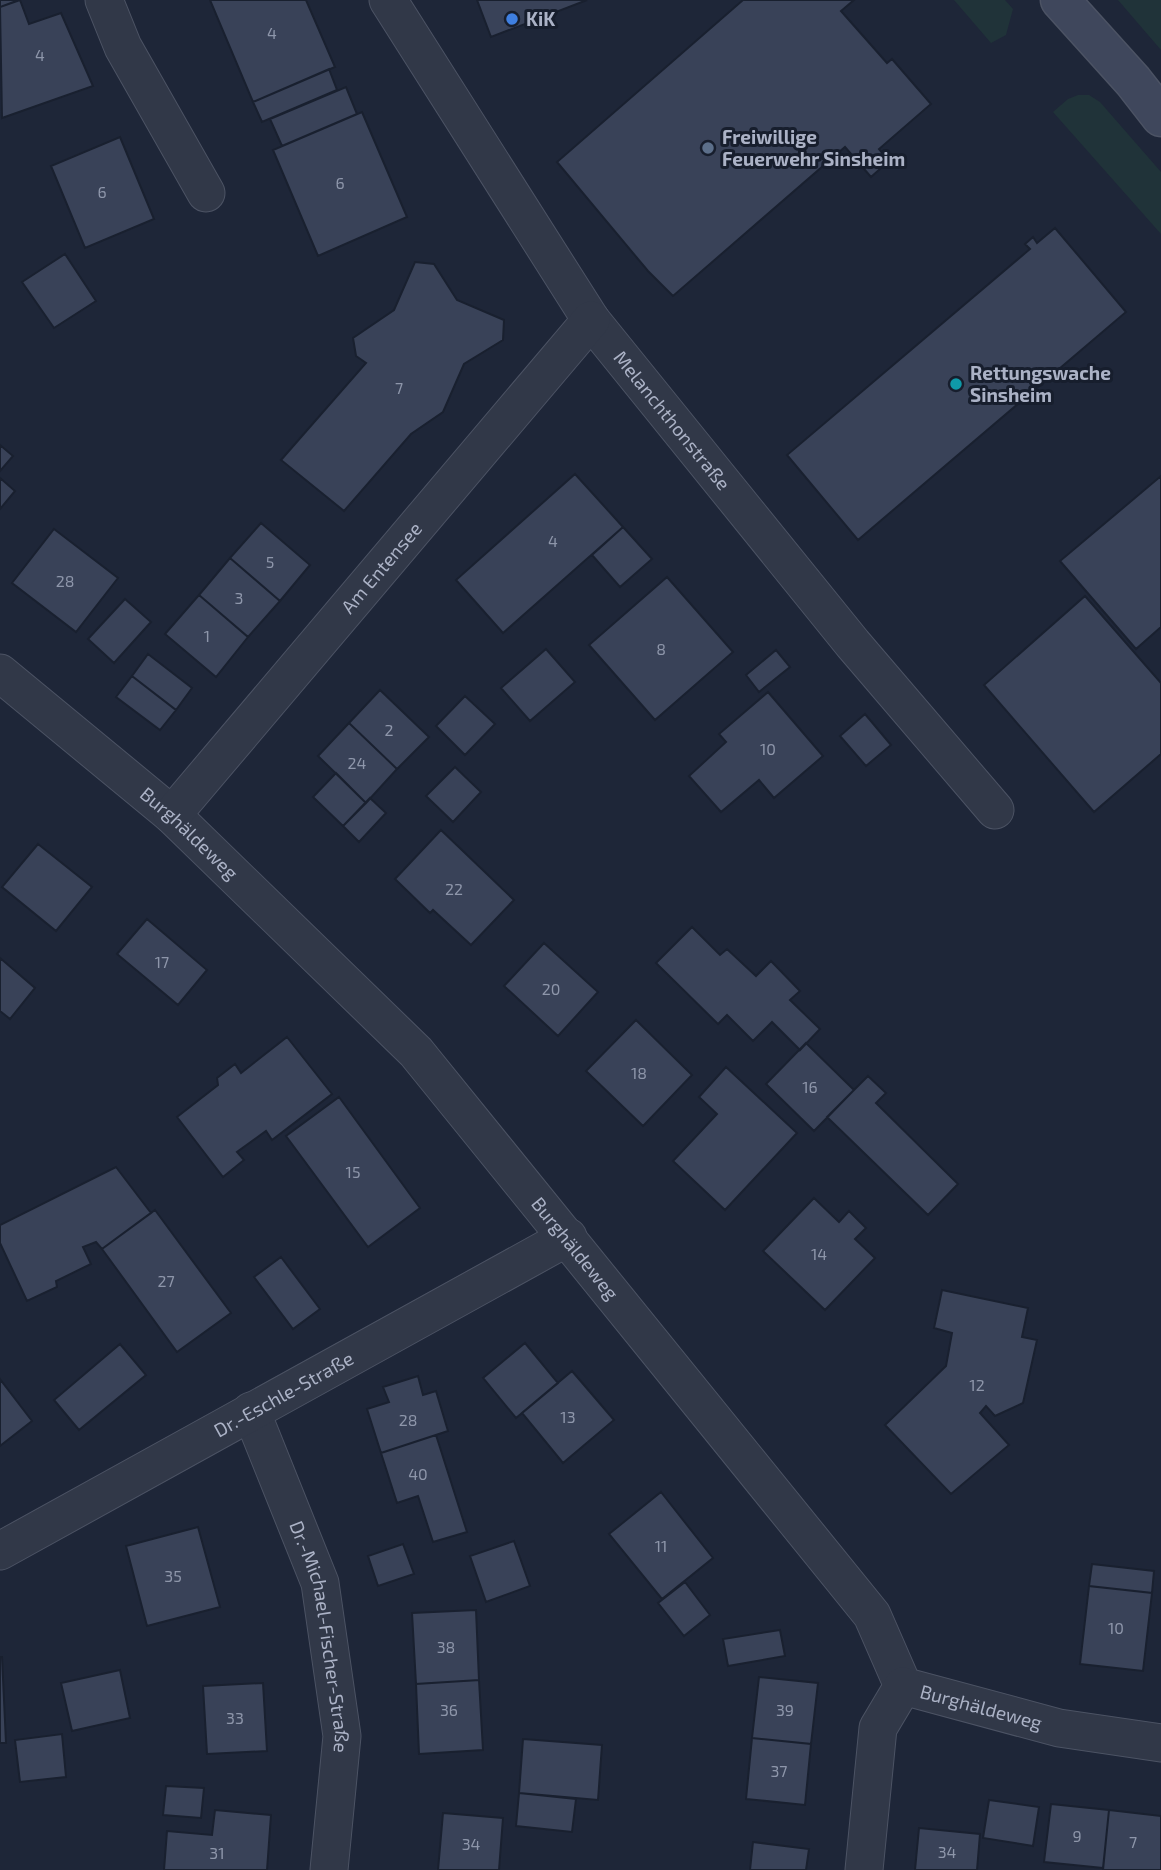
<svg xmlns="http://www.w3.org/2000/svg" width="1161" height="1870" viewBox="0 0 1161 1870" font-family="'Exo 2',sans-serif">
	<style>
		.green { fill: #203339 }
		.building { fill: #394258; stroke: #19202f; stroke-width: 2 }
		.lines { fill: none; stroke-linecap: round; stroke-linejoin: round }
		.minor-casing { stroke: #4c5364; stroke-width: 39 }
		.secondary-casing { stroke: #4c5364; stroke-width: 41 }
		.minor { stroke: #313848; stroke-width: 37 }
		.secondary { stroke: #3f475c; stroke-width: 38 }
		.shop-dot { fill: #3f7fe0; stroke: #171e2d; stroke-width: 2.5 }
		.service-dot { fill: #5c6f8a; stroke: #171e2d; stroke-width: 2.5 }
		.culture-dot { fill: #0f9aa8; stroke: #171e2d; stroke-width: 2.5 }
		.labels { text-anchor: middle; stroke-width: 6; stroke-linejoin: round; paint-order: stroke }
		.number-label { font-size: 16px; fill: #8e96aa }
		.poi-label { font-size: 19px; font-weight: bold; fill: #abb2c6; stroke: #171e2d; text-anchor: start }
		.street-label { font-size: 19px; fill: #abb2c6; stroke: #171e2d }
	</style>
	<rect width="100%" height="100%" fill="#1e2638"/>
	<!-- green -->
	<path class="green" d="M954 0H1005L1013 9 1006 35 991 43Z
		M1118 0H1161V50Z
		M1078 95H1089L1100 102 1161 172V234L1053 112 1068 99Z"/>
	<!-- building -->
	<path class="building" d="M0 0H19L0 7Z
		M20 0 29 24 61 13 93 86 2 118 0 7Z
		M210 0H306L335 67 253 102Z
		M477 0H587L491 37Z
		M743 0H854L841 11 887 63 892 59 931 104 879 149 889 161 871 177 845 147 673 296 648 271 557 162Z
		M329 69 337 90 262 122 253 102Z
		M346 87 357 114 282 146 270 119Z
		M362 112 407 217 318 256 273 150Z
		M120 137 154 219 85 248 51 166Z
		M1055 228 1126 312 858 540 787 455 1030 249 1025 244 1033 237 1037 243Z
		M65 254 96 301 54 328 22 282Z
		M415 262 434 264 457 300 504 320 503 340 464 364 443 412 411 434 344 511 281 460 366 363 356 356 353 338 394 310Z
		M0 445 13 456 0 471Z
		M575 474 623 527 503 633 456 580Z
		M1161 476V627L1136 649 1060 561Z
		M0 478 15 491 0 509Z
		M261 523 310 565 280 601 230 558Z
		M623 527 652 559 620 587 592 555Z
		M54 529 118 578 76 632 12 583Z
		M230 558 280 601 248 637 199 595Z
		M667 577 733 652 655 720 589 645Z
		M199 595 248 637 216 677 165 634Z
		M1085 596 1161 683V754L1094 812 984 685Z
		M125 599 151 622 114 663 88 639Z
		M546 649 575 682 530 721 501 688Z
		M776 650 790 667 759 692 746 675Z
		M148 654 192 688 176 710 132 676Z
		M132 676 176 710 160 730 116 697Z
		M380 690 429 737 397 769 349 723Z
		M768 692 823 756 774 798 759 780 721 812 689 776 726 742 719 734Z
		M465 696 495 724 465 755 436 726Z
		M865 714 891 745 866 766 840 736Z
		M349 723 397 769 366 803 318 756Z
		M455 767 481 792 453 822 426 796Z
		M336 773 366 803 343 826 313 797Z
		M370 798 386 813 359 842 343 826Z
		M441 830 514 900 471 945 433 910 430 913 395 879Z
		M38 844 92 887 56 931 2 887Z
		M147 919 207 970 178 1005 117 954Z
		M692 927 720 955 727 949 756 976 771 961 800 991 790 1000 820 1029 800 1050 772 1022 753 1041 727 1015 718 1024 656 963Z
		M544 943 598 992 558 1036 504 986Z
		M0 958 35 988 10 1019 0 1011Z
		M636 1020 692 1075 643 1126 586 1071Z
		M287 1037 332 1094 272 1140 266 1131 237 1152 244 1160 223 1177 177 1117 218 1085 217 1078 235 1064 241 1073Z
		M806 1043 854 1090 814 1131 766 1084Z
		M726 1067 797 1133 725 1210 673 1161 717 1114 699 1097Z
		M868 1076 886 1093 876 1103 958 1184 928 1215 827 1117Z
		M339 1097 420 1208 368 1247 286 1136Z
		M116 1167 151 1213 102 1249 96 1242 83 1247 91 1264 56 1281 57 1287 27 1301 0 1243V1225Z
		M814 1198 839 1222 849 1211 866 1228 855 1239 875 1258 825 1310 763 1251Z
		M155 1210 231 1313 177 1352 102 1249Z
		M281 1257 320 1309 293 1329 254 1277Z
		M942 1290 1028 1308 1022 1337 1037 1340 1023 1403 995 1416 986 1406 980 1413 1009 1445 951 1494 885 1425 946 1366 952 1333 934 1328Z
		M525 1343 558 1383 516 1418 483 1378Z
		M120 1344 146 1375 79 1430 54 1400Z
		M572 1371 614 1420 563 1463 522 1413Z
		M418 1376 423 1395 436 1391 448 1431 381 1453 367 1409 389 1402 383 1387Z
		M0 1379 32 1421 0 1446Z
		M436 1435 467 1532 433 1542 418 1496 397 1503 381 1453Z
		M661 1492 713 1558 662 1599 609 1534Z
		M198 1527 220 1607 147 1626 126 1546Z
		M514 1541 530 1586 486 1602 470 1556Z
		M403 1544 414 1574 378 1586 368 1556Z
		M1092 1564 1154 1571 1152 1593 1089 1586Z
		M685 1582 710 1615 684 1636 658 1603Z
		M1089 1586 1152 1593 1143 1671 1080 1664Z
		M476 1610 479 1680 416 1684 412 1613Z
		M780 1630 785 1656 728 1666 723 1639Z
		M0 1657H2L6 1743H0Z
		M120 1670 130 1718 72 1731 61 1683Z
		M759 1677 818 1683 811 1744 752 1738Z
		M479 1680 483 1750 419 1754 416 1684Z
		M263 1683 267 1751 207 1754 203 1686Z
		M62 1734 66 1777 20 1782 15 1740Z
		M752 1738 811 1744 805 1805 746 1799Z
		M523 1739 602 1745 598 1800 519 1793Z
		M166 1786 204 1788 201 1818 163 1815Z
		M519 1793 576 1799 572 1832 516 1826Z
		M989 1800 1039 1807 1033 1846 983 1838Z
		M1051 1804 1109 1810 1103 1868 1044 1862Z
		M215 1810 271 1815 267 1870H164L167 1831 212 1835Z
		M1109 1810 1161 1816V1870H1103Z
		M443 1813 503 1818 499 1870H438Z
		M919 1828 980 1834 977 1870H915Z
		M753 1842 809 1849 806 1870H750Z"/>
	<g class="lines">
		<!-- minor casing -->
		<g class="minor-casing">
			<g id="minor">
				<path d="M104 0 123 47 206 193"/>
				<path id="s1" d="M388 0 591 320 853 644 995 810"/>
				<path id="s2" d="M0 673 172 815 416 1052 872 1615 903 1686 1059 1728 1161 1743"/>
				<path id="s3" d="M172 815 591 320"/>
				<path id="s4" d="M251 1411 320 1583 342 1736 329 1870"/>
				<path id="s5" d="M0 1551 568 1237"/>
				<path d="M864 1870 878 1728 903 1686"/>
			</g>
		</g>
		<!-- secondary casing -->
		<g class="secondary-casing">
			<path id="secondary" d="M1060 0 1133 81 1161 117"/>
		</g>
		<!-- minor -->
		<use href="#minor" class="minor"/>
		<!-- secondary -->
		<use href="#secondary" class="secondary"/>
	</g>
	<!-- markers -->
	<circle class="shop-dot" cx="512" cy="19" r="7"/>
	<circle class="service-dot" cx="708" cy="148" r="7"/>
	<circle class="culture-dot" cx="956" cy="384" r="7"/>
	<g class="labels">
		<!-- number labels -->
		<g class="number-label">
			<text x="272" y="39">4</text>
			<text x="40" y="61">4</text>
			<text x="340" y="189">6</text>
			<text x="102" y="198">6</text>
			<text x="399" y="394">7</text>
			<text x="553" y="547">4</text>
			<text x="270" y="568">5</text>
			<text x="65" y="587">28</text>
			<text x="239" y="604">3</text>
			<text x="207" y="642">1</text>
			<text x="661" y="655">8</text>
			<text x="389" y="736">2</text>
			<text x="768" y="755">10</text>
			<text x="357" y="769">24</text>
			<text x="454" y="895">22</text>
			<text x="162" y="968">17</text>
			<text x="551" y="995">20</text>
			<text x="639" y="1079">18</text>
			<text x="810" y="1093">16</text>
			<text x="353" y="1178">15</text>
			<text x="819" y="1260">14</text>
			<text x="166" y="1287">27</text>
			<text x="977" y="1391">12</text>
			<text x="568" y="1423">13</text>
			<text x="408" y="1426">28</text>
			<text x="418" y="1480">40</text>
			<text x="661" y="1552">11</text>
			<text x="173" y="1582">35</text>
			<text x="1116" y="1634">10</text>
			<text x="446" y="1653">38</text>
			<text x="449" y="1716">36</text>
			<text x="785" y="1716">39</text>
			<text x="235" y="1724">33</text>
			<text x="779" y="1777">37</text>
			<text x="1077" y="1842">9</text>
			<text x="1133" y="1848">7</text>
			<text x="471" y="1850">34</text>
			<text x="947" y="1858">34</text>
			<text x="217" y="1859">31</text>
		</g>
		<!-- poi labels -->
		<g class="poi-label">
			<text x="526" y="26">KiK</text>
			<text x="722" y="144">Freiwillige<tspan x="722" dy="22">Feuerwehr Sinsheim</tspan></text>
			<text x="970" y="380">Rettungswache<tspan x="970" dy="22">Sinsheim</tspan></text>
		</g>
		<!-- street labels -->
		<g class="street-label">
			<text dy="7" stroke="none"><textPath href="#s1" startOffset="508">Melanchthonstraße</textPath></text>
			<text dy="7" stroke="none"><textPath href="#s3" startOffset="324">Am Entensee</textPath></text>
			<text dy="7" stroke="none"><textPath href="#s2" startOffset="248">Burghäldeweg</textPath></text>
			<text dy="7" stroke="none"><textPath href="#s2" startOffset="816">Burghäldeweg</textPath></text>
			<text dy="7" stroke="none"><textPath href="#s5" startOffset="324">Dr.-Eschle-Straße</textPath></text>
			<text dy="7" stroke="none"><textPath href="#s4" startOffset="238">Dr.-Michael-Fischer-Straße</textPath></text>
			<text dy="7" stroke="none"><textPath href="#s2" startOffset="1446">Burghäldeweg</textPath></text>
		</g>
	</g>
</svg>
